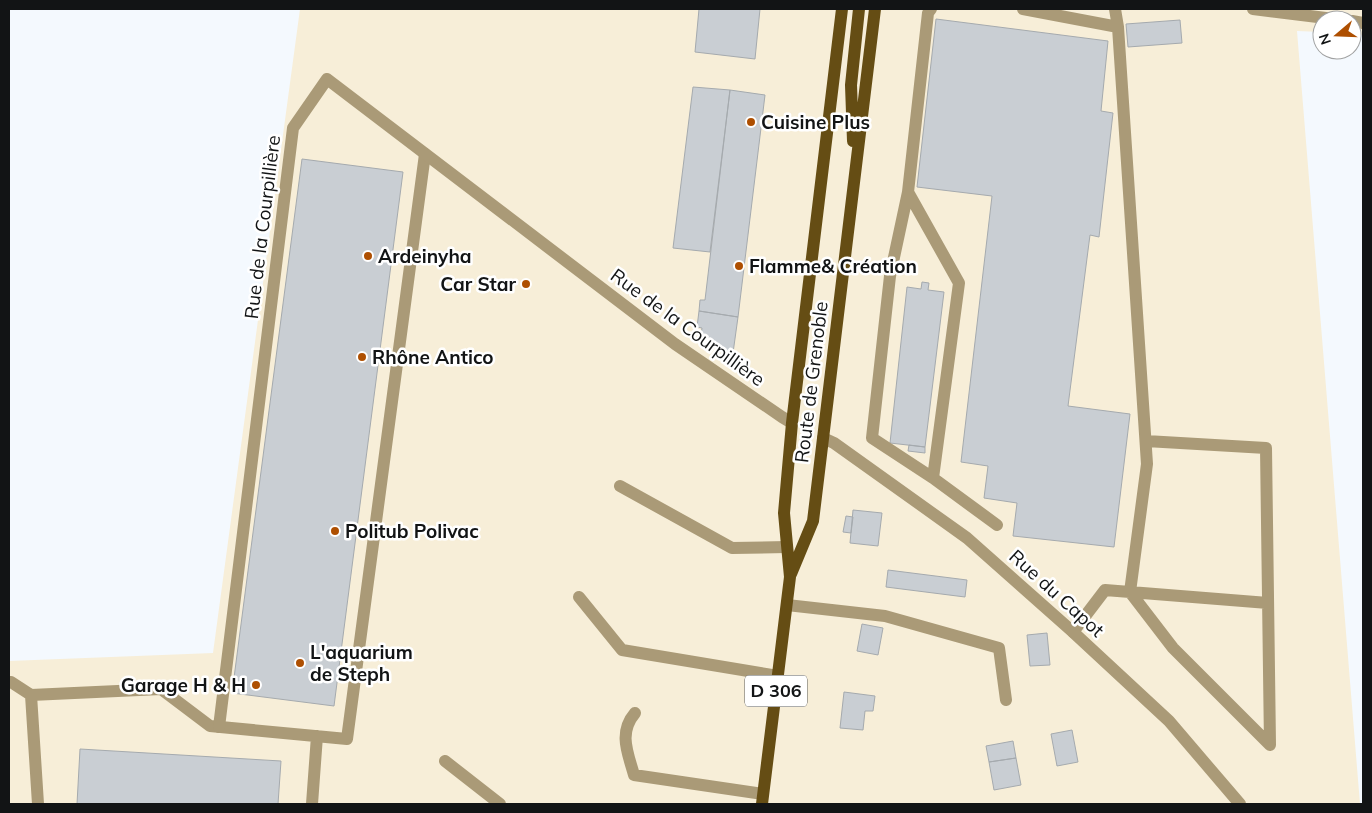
<svg xmlns="http://www.w3.org/2000/svg" width="1372" height="813" viewBox="0 0 1372 813" font-family="Mulish,sans-serif">
	<style>
		.industrial { fill: #f7eed8 }
		.building { fill: #c9ced3; stroke: #a5aaae }
		.lines { fill: none; stroke-linecap: round; stroke-linejoin: round }
		.service { stroke: #aa9a77; stroke-width: 12 }
		.minor { stroke: #aa9a77; stroke-width: 12 }
		.primary { stroke: #654d14; stroke-width: 12 }
		.poi-dot { fill: #ae4f01; stroke: #fff; stroke-width: 2 }
		.labels { text-anchor: middle; stroke-width: 5; stroke-linejoin: round; paint-order: stroke }
		.shield { fill: #fff; stroke: #595a5b; stroke-width: 1 }
		.shield-label { font-size: 18px; font-weight: bold; fill: #121415 }
		.poi-label { font-size: 19px; font-weight: bold; fill: #121415; stroke: #fff; text-anchor: start }
		.street-label { font-size: 19px; fill: #121415; stroke: #fff }
	</style>
	<rect width="100%" height="100%" fill="#f4f9fe"/>
	<!-- industrial -->
	<path class="industrial" d="M300 9H1363V35L1352 34V20H1322V32L1297 31 1360 804H9V661L213 653Z"/>
	<!-- building -->
	<path class="building" d="M699 9H760L755 59 695 52Z
		M936 19 1108 41 1101 111 1113 113 1099 237 1090 235 1068 406 1130 414 1114 547 1013 536 1017 503 984 498 988 466 961 462 992 196 917 187Z
		M1180 20 1182 43 1128 47 1126 24Z
		M693 87 730 90 710 252 673 248Z
		M730 90 765 95 738 317 699 311 700 300H705Z
		M302 159 403 172 334 706 232 693Z
		M922 282 929 283 928 290 944 292 925 447 890 443 907 287 921 289Z
		M699 311 738 317 733 353 716 350V343L700 341 702 328 697 327Z
		M909 445 925 447V453L908 451Z
		M853 510 882 513 878 546 850 543Z
		M846 516 853 517 851 533 843 532Z
		M888 570 967 580 965 597 886 587Z
		M862 624 883 628 878 655 857 651Z
		M1047 633 1050 665 1030 666 1027 635Z
		M844 692 875 696 873 711H865L863 730 840 728Z
		M1072 730 1078 762 1057 766 1051 734Z
		M1013 741 1016 758 989 762 986 746Z
		M80 749 281 761 278 804H77Z
		M1016 758 1021 785 994 790 989 762Z"/>
	<g class="lines">
		<!-- service -->
		<path class="service" d="M1023 9 1118 27 1147 464 1130 592 1105 590 1073 632
			M1115 9 1118 27
			M908 192 959 283 933 478 872 438 890 276 908 192 928 13 931 9
			M1146 441 1266 448 1270 745 1173 648 1130 592 1268 603
			M933 478 997 525
			M620 486 732 548 787 547
			M579 597 622 650 778 676
			M787 605 885 616 999 648 1006 700
			M9 682H11L31 695 161 689 210 726 347 739 425 154
			M31 695 38 804
			M635 713C618 733 628 753 634 775L763 794
			M445 761 500 804
			M312 804 317 736"/>
		<!-- minor -->
		<path class="minor" d="M1253 9 1342 20
			M1352 21 1363 23
			M823 438 834 443 967 538 1073 632 1169 721 1240 804
			M219 727 293 128 327 79 675 344 782 417 792 423"/>
		<!-- primary -->
		<path class="primary" d="M853 141 851 85 859 9
			M791 574 813 521 875 9
			M762 804 790 577 784 513 792 423 842 9"/>
	</g>
	<!-- markers -->
	<g class="poi-dot">
		<circle cx="751" cy="122" r="5"/>
		<circle cx="368" cy="256" r="5"/>
		<circle cx="739" cy="266" r="5"/>
		<circle cx="526" cy="284" r="5"/>
		<circle cx="362" cy="357" r="5"/>
		<circle cx="335" cy="531" r="5"/>
		<circle cx="300" cy="663" r="5"/>
		<circle cx="256" cy="685" r="5"/>
	</g>
	<g class="labels">
		<!-- shield labels -->
		<rect class="shield" x="745" y="675.5" width="62" height="31" rx="4"/>
		<g class="shield-label">
			<text x="776" y="697">D 306</text>
		</g>
		<!-- poi labels -->
		<g class="poi-label">
			<text x="761" y="129">Cuisine Plus</text>
			<text x="378" y="263">Ardeinyha</text>
			<text x="749" y="273">Flamme&amp; Création</text>
			<text x="516" y="291" text-anchor="end">Car Star</text>
			<text x="372" y="364">Rhône Antico</text>
			<text x="345" y="538">Politub Polivac</text>
			<text x="310" y="659">L'aquarium<tspan x="310" dy="22">de Steph</tspan></text>
			<text x="246" y="692" text-anchor="end">Garage H &amp; H</text>
		</g>
		<!-- street labels -->
		<g class="street-label">
			<text transform="translate(262 227) rotate(-83)" y="7">Rue de la Courpillière</text>
			<text transform="translate(688 327) rotate(36)" y="7">Rue de la Courpillière</text>
			<text transform="translate(811 382) rotate(-83)" y="7">Route de Grenoble</text>
			<text transform="translate(1057 593) rotate(42)" y="7">Rue du Capot</text>
		</g>
	</g>
	<!-- border -->
	<rect width="1372" height="813" fill="none" stroke="#121415" stroke-width="20"/>
	<!-- north arrow -->
	<g transform="translate(1337 35) rotate(251)"><circle r="24" fill="#ffffff" stroke="#a0a1a1"/>
	<path d="M0-4L9 19L0 12L-9 19Z" fill="#ae4f01"/>
	<text y="-8" font-size="14" font-weight="bold" text-anchor="middle" fill="#121415">N</text>
	</g>
</svg>
